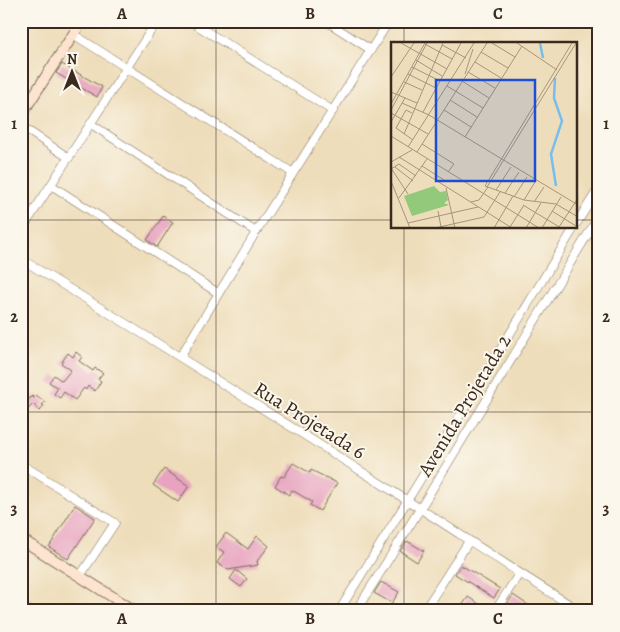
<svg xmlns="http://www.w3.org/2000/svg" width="620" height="632" viewBox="0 0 620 632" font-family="Alegreya,serif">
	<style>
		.building { fill: #e7a3bf }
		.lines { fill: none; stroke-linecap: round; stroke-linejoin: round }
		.street-casing { stroke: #7a6955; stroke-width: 9 }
		.secondary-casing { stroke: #7a6955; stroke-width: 12 }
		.street { stroke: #fff; stroke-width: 8 }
		.secondary { stroke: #fde4d1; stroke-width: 10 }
		.grid { fill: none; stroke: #3b2a1e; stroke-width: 1; stroke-opacity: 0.55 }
		.labels { text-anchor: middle; stroke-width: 4; stroke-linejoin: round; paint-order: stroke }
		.street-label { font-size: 20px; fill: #3b2a1e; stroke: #fbf7ec }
		.inset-river { fill: none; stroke: #77beef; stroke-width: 2.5 }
		.inset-road { fill: none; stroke: #a6957c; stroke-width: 1 }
		.view { fill: #1d4ed8; fill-opacity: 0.15; stroke: #1d4ed8; stroke-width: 2.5 }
		.inset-edge { fill: none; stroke: #3b2a1e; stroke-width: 2.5 }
		.neatline { fill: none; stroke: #3b2a1e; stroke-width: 2 }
		.grid-label { font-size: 16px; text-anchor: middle; font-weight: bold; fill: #3b2a1e }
	</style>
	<rect width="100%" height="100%" fill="#fbf7ec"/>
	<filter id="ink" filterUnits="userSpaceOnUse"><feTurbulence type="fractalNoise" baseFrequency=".02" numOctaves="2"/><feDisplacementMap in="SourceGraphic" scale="10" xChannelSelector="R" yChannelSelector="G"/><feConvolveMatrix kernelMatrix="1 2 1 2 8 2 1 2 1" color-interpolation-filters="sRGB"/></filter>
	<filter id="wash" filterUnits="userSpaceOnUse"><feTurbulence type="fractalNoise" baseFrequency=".0096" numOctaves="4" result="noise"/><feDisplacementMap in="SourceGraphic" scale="20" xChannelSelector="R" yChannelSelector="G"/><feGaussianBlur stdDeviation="1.12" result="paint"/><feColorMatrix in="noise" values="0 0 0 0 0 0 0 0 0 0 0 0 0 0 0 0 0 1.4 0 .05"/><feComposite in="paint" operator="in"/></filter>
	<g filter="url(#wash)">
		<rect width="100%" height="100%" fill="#eeddba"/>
		<g id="blocks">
			<!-- building -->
			<path class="building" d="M62 64 102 87 97 97 56 73Z
				M163 216 173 222 157 247 147 240Z
				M76 352 82 357 79 361 93 371 95 368 103 373 98 379 101 381 95 391 88 386 86 390 84 388 75 400 64 392 60 398 54 394 58 388 49 382 54 375 62 381 71 370 61 363 68 353 73 357Z
				M36 395 45 402 42 405 44 406 40 411 33 404 21 417V408L32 396 34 398Z
				M293 463 310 473 311 470 337 483 320 511 310 505 312 502 292 490 289 495 275 486 281 476 284 477Z
				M164 469 189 486 178 502 153 485Z
				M75 505 95 518 68 559 49 547Z
				M226 533 248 549 257 536 269 546 257 561 258 565 228 570 217 563 224 552 216 547Z
				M407 541 424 551 417 562 400 551Z
				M461 565 500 589 494 598 455 574Z
				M236 570 247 579 241 587 230 579Z
				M381 582 399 592 392 603 374 593Z
				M513 595 537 611H517L507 604Z
				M468 597 489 610V611H470L462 606Z"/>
		</g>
	</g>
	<g filter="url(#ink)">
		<use href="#blocks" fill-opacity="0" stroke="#7a6955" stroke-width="1"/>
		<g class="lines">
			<!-- street casing -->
			<g class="street-casing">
				<path id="street" d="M190 21 333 111
					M326 21 371 50
					M73 34 293 173
					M91 124 256 232
					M21 126 69 158
					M51 185 218 293
					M576 224 599 188
					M21 231 157 21
					M21 259C150 338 278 418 405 499 463 536 521 575 580 611
					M180 357 256 232 389 21
					M21 464 115 523 80 576
					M21 605 31 611
					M339 611 485 375 574 228
					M356 611 420 509 599 216
					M424 611 469 541
					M495 611 519 574"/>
			</g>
			<!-- secondary casing -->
			<g class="secondary-casing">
				<path id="secondary" d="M21 115 82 21
					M21 539 135 611"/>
			</g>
			<!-- street -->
			<use href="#street" class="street"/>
			<!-- secondary -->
			<use href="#secondary" class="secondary"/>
		</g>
	</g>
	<!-- grid -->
	<path class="grid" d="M216 21V611M404 21V44M21 220H392M576 220H599M404 228V611M21 412H599"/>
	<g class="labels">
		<!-- street labels -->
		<g class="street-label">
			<text transform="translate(464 405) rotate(-59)" y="7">Avenida Projetada 2</text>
			<text transform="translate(310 420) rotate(32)" y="7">Rua Projetada 6</text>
		</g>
	</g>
	<!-- overview -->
	<g transform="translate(391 42)">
		<rect width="186" height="186" fill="#eeddba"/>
		<path d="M43 144 49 150 55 149 57 158 53 161 58 163 21 174 13 154Z" fill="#93c97b"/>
		<path class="inset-river" d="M149 1 152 16M164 36 163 56 171 79 160 112 165 144"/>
		<path class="inset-road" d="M10 1 56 27M101 1 124 15M126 1 166 28M181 1 94 144 133 158 165 162 187 175M34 2 61 17M51 3 75 16M90 10 117 26M25 18 51 34M84 20 110 36M21 25 49 39M77 30 104 46M17 32 45 46M74 32 82 7M0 35 23 1M71 39 98 56M13 40 31 48M56 44 92 66M0 50 26 61M59 58 86 75M11 61 38 73 187 163M0 62 34 1M0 68 36 1M53 68 80 85M32 70 70 1M0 71 37 92M21 71 15 68 5 86 22 98M0 80 14 56M13 92 52 1M0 94 148 186M74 95 131 4M31 102 63 122 57 130M17 105 83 1M26 110 96 1M8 115 121 186M0 120 21 108M31 124 53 138M4 125 22 139M0 126 17 152M0 127 8 122 25 134M0 139 19 186M96 145 185 1M55 146 64 186M105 148 120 125M114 151 128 130M123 155 136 135M8 156 36 117M133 158 144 140M80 160 88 158 97 145M143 160 153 145M132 163 170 186M47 169 50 185M161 169 185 184M17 181 87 165M119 185 133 163M168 185 187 156M44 186 93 175 109 150M103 186 122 154M135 186 150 161M151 186 170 155"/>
		<path class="view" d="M45 38H144V139H45Z"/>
		<rect width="186" height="186" class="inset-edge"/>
	</g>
	<!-- margin -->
	<rect width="620" height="632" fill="none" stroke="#fbf7ec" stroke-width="55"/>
	<!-- north arrow -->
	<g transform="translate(72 72)" stroke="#fbf7ec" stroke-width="4" paint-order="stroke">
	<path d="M0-4L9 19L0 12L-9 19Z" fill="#3b2a1e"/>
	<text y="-8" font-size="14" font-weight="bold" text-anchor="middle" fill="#3b2a1e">N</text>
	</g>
	<rect x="28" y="28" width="564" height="576" class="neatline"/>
	<g class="grid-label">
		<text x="122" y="19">A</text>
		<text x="310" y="19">B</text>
		<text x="498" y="19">C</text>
		<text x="14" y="129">1</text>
		<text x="606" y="129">1</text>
		<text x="14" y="322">2</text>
		<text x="606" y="322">2</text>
		<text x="14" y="514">3</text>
		<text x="606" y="514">3</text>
		<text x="122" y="624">A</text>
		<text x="310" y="624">B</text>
		<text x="498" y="624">C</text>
	</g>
</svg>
